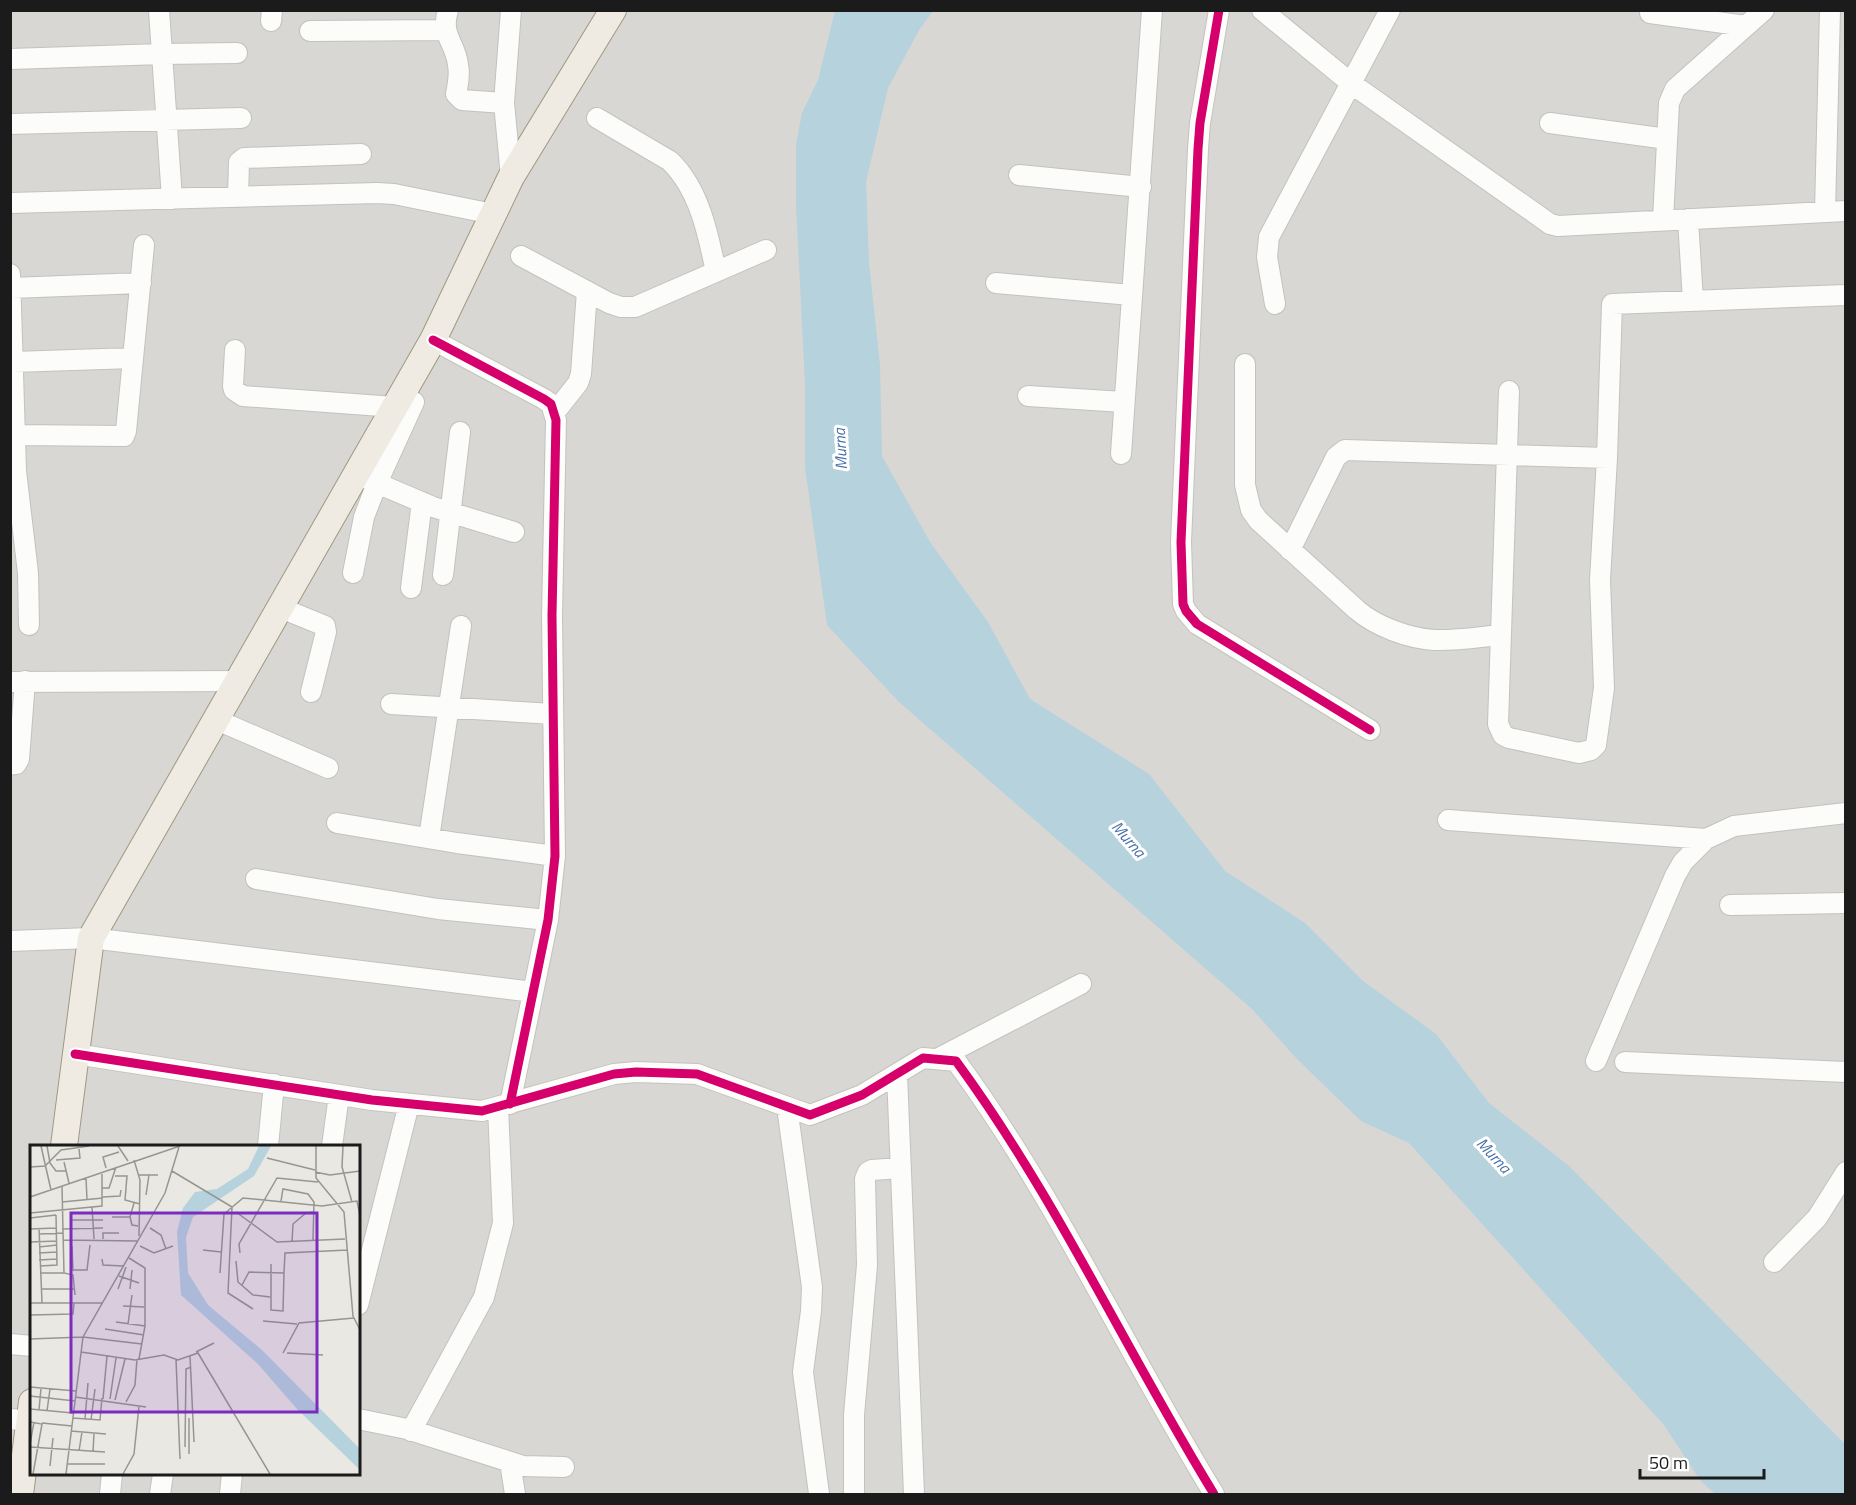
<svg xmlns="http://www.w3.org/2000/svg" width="1856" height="1505" viewBox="0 0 1856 1505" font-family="'Titillium Web',sans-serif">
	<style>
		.residential { fill: #d8d7d4; fill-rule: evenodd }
		.water { fill: #b5d2dd }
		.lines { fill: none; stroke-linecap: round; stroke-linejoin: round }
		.minor-casing { stroke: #c2c2bf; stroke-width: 22 }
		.major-casing { stroke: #9f9880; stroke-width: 28 }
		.minor { stroke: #fcfcfb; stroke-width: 20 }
		.major { stroke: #f0ebe2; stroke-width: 26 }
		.cycleway-casing { stroke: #fff; stroke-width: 13 }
		.cycleway { stroke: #d6006c; stroke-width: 9 }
		.labels { text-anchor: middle; stroke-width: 6; stroke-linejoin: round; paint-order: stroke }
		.water-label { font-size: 16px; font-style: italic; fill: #4870a9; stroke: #fff }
		.inset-road { fill: none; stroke: #979693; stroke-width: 1.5 }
		.view { fill: #7b2cbf; fill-opacity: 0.15; stroke: #7b2cbf; stroke-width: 3 }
		.inset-edge { fill: none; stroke: #1b1b1b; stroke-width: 3 }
	</style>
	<rect width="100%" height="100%" fill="#e9e8e3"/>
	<!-- residential -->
	<path class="residential" d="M10 11H1845V1494H11ZM32 1146H358V1474H32Z"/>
	<!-- water -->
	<path class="water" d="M835 11H933L919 30 888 88 866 182 869 263 880 365 882 456 930 542 988 622 1030 699 1149 774 1225 871 1305 923 1363 981 1436 1034 1489 1103 1569 1166 1845 1444V1494H1715L1700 1480 1664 1425 1409 1143 1361 1121 1297 1059 1252 1009 899 702 827 625 805 467V384L796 204V144L802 113 818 80Z"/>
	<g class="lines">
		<!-- minor casing -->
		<g class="minor-casing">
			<path id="minor" d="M159 10 172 199
				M448 10C440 36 456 43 458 65 460 74 458 84 456 94L462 100 504 103
				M511 10 504 103 511 177
				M1219 10 1200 123 1198 149 1181 542 1183 604 1186 611 1197 624 1370 730
				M1262 10 1352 84 1550 224 1558 226 1846 211
				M1650 13 1746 26
				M271 21 272 10
				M310 31 445 30
				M10 59 162 54 237 53
				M597 118 670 161C699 189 708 233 716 272
				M1550 123 1667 139
				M10 124 241 118
				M1019 175 1141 187
				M238 197 239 162 244 158 361 154
				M10 203 377 193 394 194 493 214
				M1825 212 1830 10
				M1688 219 1693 301
				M1663 220 1669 103 1675 89 1764 10
				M521 256 609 303 621 307H635L766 250
				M10 274 16 471
				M996 283 1131 295
				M11 288 141 283
				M1275 304 1267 257 1269 237 1390 10
				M433 340 544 399 551 404 556 420 552 616 555 856 548 920 510 1104
				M235 350 233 386 234 390 243 396 395 407
				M13 362 133 358
				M1245 364V485L1251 510 1258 520 1357 610C1377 627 1408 638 1434 640 1456 641 1479 637 1500 635
				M1509 391 1498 724 1503 735 1509 738 1579 753 1591 750 1596 745 1604 688 1600 580 1607 458
				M1028 396 1124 402
				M555 412 578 383 581 374 587 291
				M15 435 124 436 126 431 144 245
				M1121 454 1152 10
				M10 470 16 471 28 573 29 625
				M365 478 433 507 514 532
				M1290 550 1336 457 1345 450 1607 458 1612 304 1846 295
				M353 573 364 517 377 483 414 402
				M443 575 460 432
				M411 588 422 502
				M281 608 325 626 326 632 311 692
				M10 682 240 681
				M391 704 553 714
				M217 720 328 768
				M10 765 16 764 19 759 25 681
				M1448 820 1706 839
				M337 823 457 843 555 856
				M429 838 461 626
				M256 879 438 909 548 920
				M1730 905 1846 903
				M10 941 91 938 533 992
				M75 1054 372 1100 482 1111 614 1074 636 1072 697 1074 810 1115 862 1095 923 1058 956 1061C1056 1197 1126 1351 1214 1494
				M937 1059 1081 984
				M1596 1061 1675 876 1683 862 1706 839 1734 826 1846 813
				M1625 1062 1846 1072
				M897 1074 914 1494
				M787 1107 812 1287 811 1311 803 1372 819 1494
				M268 1146 274 1084
				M332 1146 339 1095
				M1774 1262 1817 1218 1846 1172
				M358 1305 409 1104
				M10 1344 32 1346
				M10 1419 29 1421
				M358 1419 407 1429 523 1466 564 1467
				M411 1431 484 1297 503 1223 498 1107
				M510 1462 515 1494
				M110 1494 112 1474
				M160 1494 163 1474
				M230 1494 232 1474
				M854 1494V1415L867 1265 865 1179 868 1172 872 1170 901 1168"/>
		</g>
		<!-- major casing -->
		<g class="major-casing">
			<path id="major" d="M64 1146 91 938 433 340 511 177 613 10
				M20 1494 32 1402"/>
		</g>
		<!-- minor -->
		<use href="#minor" class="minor"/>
		<!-- major -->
		<use href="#major" class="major"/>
		<!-- cycleway casing -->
		<g class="cycleway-casing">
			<path id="cycleway" d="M1219 10 1200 123 1198 149 1181 542 1183 604 1186 611 1197 624 1370 730
				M433 340 544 399 551 404 556 420 552 616 555 856 548 920 510 1104
				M75 1054 372 1100 482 1111 614 1074 636 1072 697 1074 810 1115 862 1095 923 1058 956 1061C1056 1197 1126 1351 1214 1494"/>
		</g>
		<!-- cycleway -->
		<use href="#cycleway" class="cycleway"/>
	</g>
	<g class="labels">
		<!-- water labels -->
		<g class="water-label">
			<text transform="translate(840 449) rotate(-93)" y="6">Murna</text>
			<text transform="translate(1129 839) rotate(49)" y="6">Murna</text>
			<text transform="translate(1494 1155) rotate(47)" y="6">Murna</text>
		</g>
	</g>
	<!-- overview -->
	<g transform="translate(30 1145)">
		<rect width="330" height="330" fill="#e9e8e3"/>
		<path d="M229 1H241L224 31 163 72 156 92 158 128 178 160 232 205 330 304V325L267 264 228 219 151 150 147 87 153 63 165 47 187 44 218 24Z" fill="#b5d2dd"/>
		<path class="inset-road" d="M11 1 21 45M17 1 20 18 26 26H36M88 1 98 16M286 1V33L314 67 323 171 330 185M313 1 312 22 322 57M237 13 285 25M26 15 50 13 49 4M104 15 110 35 109 91M34 17 39 38M0 22 15 21 31 5 59 1M76 23 73 12 89 7M142 26 202 62M285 27 300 30 330 26M109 30H128M85 31H97L95 55 110 59M56 32 57 55M32 41 34 128 43 130 45 150M72 43H79L86 22M116 50 119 30M0 52 150 1M73 52 90 51 91 45M251 56 253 44 278 49 284 57 283 95M32 57 73 53M104 58 100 72 102 80 108 81M62 62 64 94M202 62 198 148 223 164M206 67 247 97 315 94M0 68 72 61V27M82 72H100M0 73 26 70M42 75H73M9 83 12 158M120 83 131 90 136 104M0 84 26 83M32 84 73 83M9 89 33 88M73 94V88H89M33 95 107 96M0 97 27 96M262 97 263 79 276 68 284 67M42 101 43 126M110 101 124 108 143 101M9 102 27 100M173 105 191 107M9 108 27 107M210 108 209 99 247 33 288 37M99 113 115 123V181L109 214M72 114 73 120 93 121M9 115 27 114M206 116 208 137 223 150 240 152M241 119V165L253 166 254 128M10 121 27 120 26 70M43 125H57L60 100M10 128H34M190 128 194 69 213 53 292 61 327 56 330 71M89 131 109 138M212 140 219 127 254 128 255 108 318 105M11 144H45M88 144 96 122M100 144 102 125M0 158H73M93 161 114 162M0 170 43 169 44 158M233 176 267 179M86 177 115 181M98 179 102 150M75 184 114 190M0 194 53 192 112 199M51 207 105 215 134 210 148 215 168 208 240 329M166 207 184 198M253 208 269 178 324 173M257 208 293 210M160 211 164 297M146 214 150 314M0 242 46 246M0 251 45 256M45 252 116 262M73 254 77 211M80 254 86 213M85 255 95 214M96 257 105 240 107 214M0 264 43 268M9 265 11 243M17 266 20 244M43 273 70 275 72 253M159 273V309M55 274 58 238M61 275 65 244M0 277 12 279 3 329M12 278 42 281M41 286 76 289M0 299 4 277M0 302 75 307M155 302 156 224 161 222M49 306 52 287M63 307 64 288M37 319H75M20 321 23 293M36 329 53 192 135 48 149 2M93 329 104 309 109 261"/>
		<path class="view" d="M41 68H287V267H41Z"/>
		<rect width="330" height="330" class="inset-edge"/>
	</g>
	<!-- border -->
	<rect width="1856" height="1505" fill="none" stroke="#1b1b1b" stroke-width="24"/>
	<!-- scale -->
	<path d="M1640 1469v9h124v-9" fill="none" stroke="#1b1b1b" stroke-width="3"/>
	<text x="1649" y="1469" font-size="18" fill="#1b1b1b" stroke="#ffffff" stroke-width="4.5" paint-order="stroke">50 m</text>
</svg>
